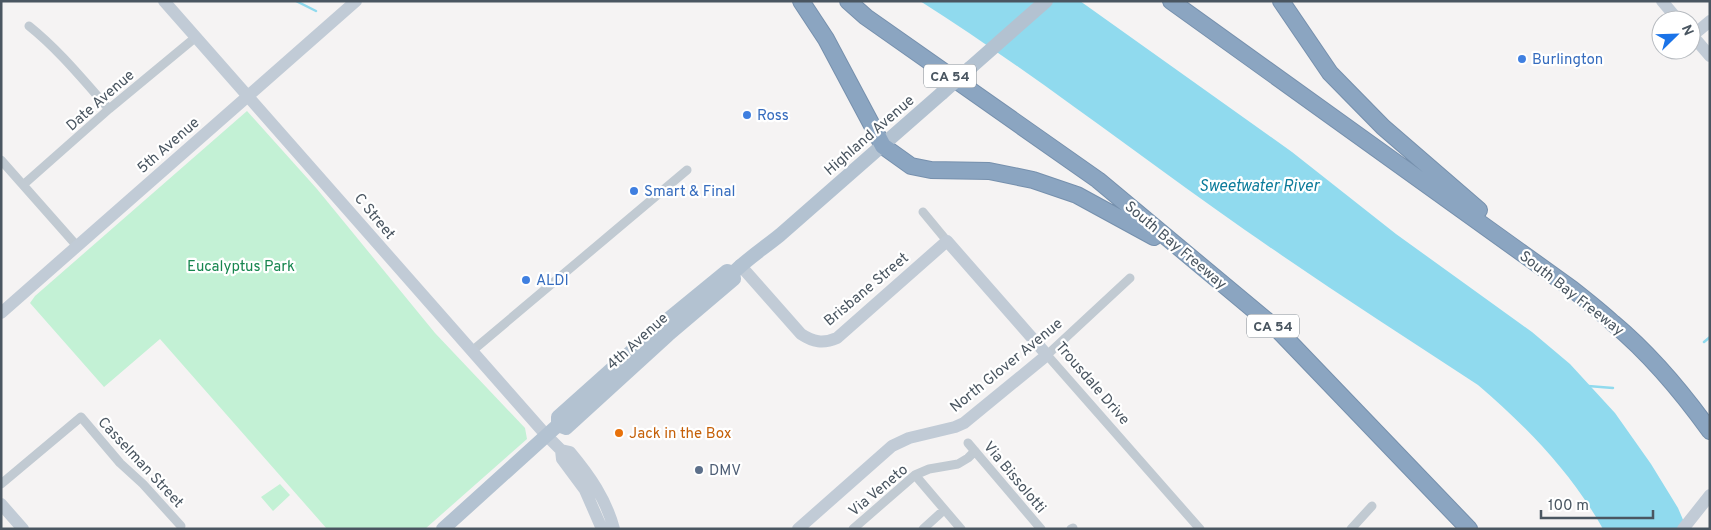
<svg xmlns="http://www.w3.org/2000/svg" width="1711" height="530" viewBox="0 0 1711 530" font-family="Overpass,sans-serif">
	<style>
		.green { fill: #c3f1d5 }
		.water { fill: #90daee }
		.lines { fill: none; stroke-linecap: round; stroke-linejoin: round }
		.stream { stroke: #90daee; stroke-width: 2.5 }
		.highway-casing { stroke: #7690ad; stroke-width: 18 }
		.street { stroke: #c1cad2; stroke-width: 9 }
		.secondary { stroke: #c1cbd6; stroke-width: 12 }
		.primary { stroke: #b3c2d1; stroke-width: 14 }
		.highway { stroke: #8ba5c1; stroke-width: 16 }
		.primary-bridge { stroke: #b3c2d1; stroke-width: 14 }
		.shop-dot { fill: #3f7fe0; stroke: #fff; stroke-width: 2 }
		.food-dot { fill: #e8710a; stroke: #fff; stroke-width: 2 }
		.service-dot { fill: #5c6f8a; stroke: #fff; stroke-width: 2 }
		.labels { text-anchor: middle; stroke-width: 4.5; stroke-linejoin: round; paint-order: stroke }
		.shield { fill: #fff; stroke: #808990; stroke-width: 1 }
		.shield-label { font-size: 14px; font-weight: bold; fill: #4a5661 }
		.shop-label { font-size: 15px; fill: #366cbe; stroke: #fff; text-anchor: start }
		.street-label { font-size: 15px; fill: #4a5661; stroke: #fff }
		.park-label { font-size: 15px; fill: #17864f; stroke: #fff }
		.food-label { font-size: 15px; fill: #c56008; stroke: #fff; text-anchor: start }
		.service-label { font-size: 15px; fill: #4e5e75; stroke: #fff; text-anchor: start }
		.water-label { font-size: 16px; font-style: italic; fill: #0c7c9b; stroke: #fff }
	</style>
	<rect width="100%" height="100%" fill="#f5f3f3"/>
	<!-- green -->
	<path class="green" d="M247 111 317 189 435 333 525 428 527 439 425 529H327L160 339 104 387 30 303 35 296Z
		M280 484 290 495 273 511 261 497Z"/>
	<!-- water -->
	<path class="water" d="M920 1H1080L1292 152 1396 234 1532 332 1570 364 1615 413 1651 464 1678 508 1687 529H1603C1571 472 1527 427 1478 385 1400 334 1321 283 1245 230 1136 154 1032 72 920 1Z"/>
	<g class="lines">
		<!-- stream -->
		<path class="stream" d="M296 1 316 11
			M1704 342 1710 337
			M1588 386 1613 388"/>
		<!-- highway casing -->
		<g class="highway-casing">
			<path id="highway" d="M801 1 826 39 883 146 911 166 931 170 989 171 1033 180 1077 195 1154 237
				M848 1 866 17 1098 180 1278 330 1469 529
				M1171 1 1572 289C1586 300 1600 311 1613 323 1650 354 1682 392 1710 431
				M1281 1 1330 73 1383 127 1479 210"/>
		</g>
		<!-- street -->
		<path class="street" d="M29 26C59 50 84 81 109 109
			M1 160 77 246
			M23 185 109 109 196 37
			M923 212 947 241
			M1130 278 1047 355 1200 529
			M472 351 687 170
			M968 443 1041 529
			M915 475 961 529
			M1 484 81 417 120 463 143 484 181 526
			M853 529 915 475 929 469 958 464 968 458 975 451
			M923 529 944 510
			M1071 529 1073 528
			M1351 529 1372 506"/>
		<!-- secondary -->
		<path class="secondary" d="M164 1 546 435 561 450 570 452C590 476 606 499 614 529
			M1662 1 1678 20
			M1691 34 1710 56
			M1692 36 1710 21
			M740 265 801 334C813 342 823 344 837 338L947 241 1047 355 964 423 955 427 909 438 892 446 798 529
			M1 313 356 1
			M561 450 562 459 585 490 602 529
			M1 504 23 529
			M1683 529 1710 495"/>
		<!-- primary -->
		<path class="primary" d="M970 68 1046 1
			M558 425 566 428 668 335 734 279 733 273C747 259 764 248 780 235L942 93
			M558 425V417L661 325 727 271 733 273
			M443 529 558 425"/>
		<!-- highway -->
		<use href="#highway" class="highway"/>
		<!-- primary-bridge -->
		<path class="primary-bridge" d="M942 93 970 68"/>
	</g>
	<!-- markers -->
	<g class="shop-dot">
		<circle cx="1522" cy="59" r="5"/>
		<circle cx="747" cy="115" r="5"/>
		<circle cx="634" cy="191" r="5"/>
		<circle cx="526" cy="280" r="5"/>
	</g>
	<circle class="food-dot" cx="619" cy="433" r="5"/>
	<circle class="service-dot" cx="699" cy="470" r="5"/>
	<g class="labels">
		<!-- shield labels -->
		<g class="shield">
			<rect x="924" y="64.5" width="52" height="23" rx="4"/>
			<rect x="1247" y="314.5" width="52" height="23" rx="4"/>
		</g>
		<g class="shield-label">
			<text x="950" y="81">CA 54</text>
			<text x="1273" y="331">CA 54</text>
		</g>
		<!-- shop labels -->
		<g class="shop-label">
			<text x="1532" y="64">Burlington</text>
			<text x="757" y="120">Ross</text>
			<text x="644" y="196">Smart &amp; Final</text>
			<text x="536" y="285">ALDI</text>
		</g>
		<!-- street labels -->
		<g class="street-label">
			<text transform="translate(100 100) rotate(-41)" y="5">Date Avenue</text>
			<text transform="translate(869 135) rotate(-41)" y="5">Highland Avenue</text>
			<text transform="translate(168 145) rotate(-41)" y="5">5th Avenue</text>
			<text transform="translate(375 216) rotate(50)" y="5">C Street</text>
			<text transform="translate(1176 245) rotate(40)" y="5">South Bay Freeway</text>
			<text transform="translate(866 289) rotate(-40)" y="5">Brisbane Street</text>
			<text transform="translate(1572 293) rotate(38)" y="5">South Bay Freeway</text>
			<text transform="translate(637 341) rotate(-42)" y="5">4th Avenue</text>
			<text transform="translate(1006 365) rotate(-39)" y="5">North Glover Avenue</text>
			<text transform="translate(1093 383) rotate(49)" y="5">Trousdale Drive</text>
			<text transform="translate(141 462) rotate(47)" y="5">Casselman Street</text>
			<text transform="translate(1015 477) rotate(50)" y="5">Via Bissolotti</text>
			<text transform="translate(878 490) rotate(-40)" y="5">Via Veneto</text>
		</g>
		<!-- park labels -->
		<g class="park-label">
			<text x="241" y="271">Eucalyptus Park</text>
		</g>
		<!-- food labels -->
		<g class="food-label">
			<text x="629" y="438">Jack in the Box</text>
		</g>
		<!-- service labels -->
		<g class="service-label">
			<text x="709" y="475">DMV</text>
		</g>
		<!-- water labels -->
		<g class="water-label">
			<text x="1259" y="191">Sweetwater River</text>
		</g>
	</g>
	<!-- border -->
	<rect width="1711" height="530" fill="none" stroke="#4a5661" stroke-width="5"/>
	<!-- north arrow -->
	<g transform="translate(1676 35) rotate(67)"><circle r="24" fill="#ffffff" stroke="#b7bbc0"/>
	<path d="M0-4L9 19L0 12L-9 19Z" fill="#1a73e8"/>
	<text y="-8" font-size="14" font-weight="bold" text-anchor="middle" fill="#4a5661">N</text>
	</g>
	<!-- scale -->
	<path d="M1541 510v8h112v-8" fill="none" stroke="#4a5661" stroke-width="2.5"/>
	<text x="1548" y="510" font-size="15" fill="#4a5661" stroke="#ffffff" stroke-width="4" paint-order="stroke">100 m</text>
</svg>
